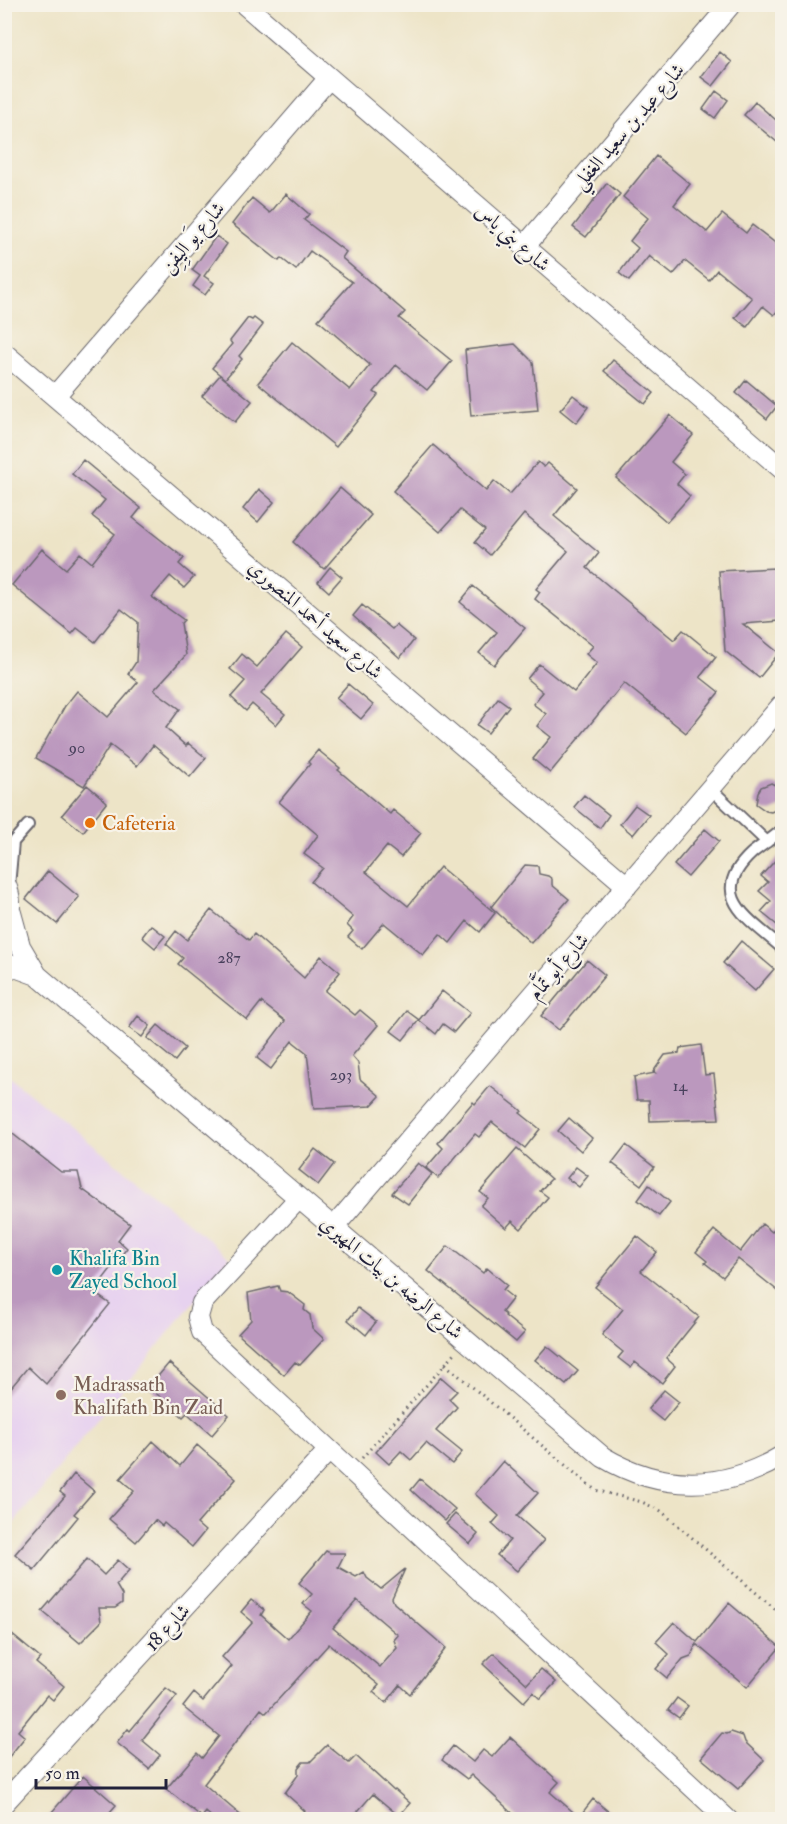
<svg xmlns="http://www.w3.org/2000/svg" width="787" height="1824" viewBox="0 0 787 1824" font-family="'IM FELL Double Pica',Amiri,serif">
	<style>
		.built { fill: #e7d2ef }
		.building { fill: #bb98be; fill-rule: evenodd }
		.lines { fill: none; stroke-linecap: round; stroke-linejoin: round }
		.service-casing { stroke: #69666c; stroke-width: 14 }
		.minor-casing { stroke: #69666c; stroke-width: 22 }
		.path { stroke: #69666c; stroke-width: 3; stroke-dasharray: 1.5 4.5; stroke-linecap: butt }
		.service { stroke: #fff; stroke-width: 10 }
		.minor { stroke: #fff; stroke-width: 20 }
		.food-dot { fill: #e8710a; stroke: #f7f3e8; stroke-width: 2 }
		.culture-dot { fill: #0f9aa8; stroke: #f7f3e8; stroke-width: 2 }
		.education-dot { fill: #8d6e63; stroke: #f7f3e8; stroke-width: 2 }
		.labels { text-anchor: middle; stroke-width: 4.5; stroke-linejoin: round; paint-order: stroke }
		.number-label { font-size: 16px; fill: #48405c }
		.street-label { font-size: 20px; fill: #22223b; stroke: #f7f3e8 }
		.food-label { font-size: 20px; fill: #c56008; stroke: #f7f3e8; text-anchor: start }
		.culture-label { font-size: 20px; fill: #0d838f; stroke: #f7f3e8; text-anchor: start }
		.education-label { font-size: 20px; fill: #785e54; stroke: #f7f3e8; text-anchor: start }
	</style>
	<rect width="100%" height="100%" fill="#f7f3e8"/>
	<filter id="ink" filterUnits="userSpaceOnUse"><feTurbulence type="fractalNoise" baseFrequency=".0167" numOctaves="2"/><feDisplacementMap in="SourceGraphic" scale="12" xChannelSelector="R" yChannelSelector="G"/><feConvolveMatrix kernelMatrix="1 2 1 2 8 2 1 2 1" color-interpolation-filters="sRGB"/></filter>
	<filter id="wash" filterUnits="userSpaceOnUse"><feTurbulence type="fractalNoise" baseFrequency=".008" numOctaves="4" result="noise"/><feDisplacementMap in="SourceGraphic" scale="24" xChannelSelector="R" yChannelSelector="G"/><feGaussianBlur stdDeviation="1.35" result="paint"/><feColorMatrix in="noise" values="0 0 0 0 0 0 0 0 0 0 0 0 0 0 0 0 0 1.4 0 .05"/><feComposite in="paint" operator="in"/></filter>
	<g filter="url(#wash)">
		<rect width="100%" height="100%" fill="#ede4c7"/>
		<!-- built -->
		<path class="built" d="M5 1073 230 1257 5 1534Z"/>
		<g id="blocks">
			<!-- building -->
			<path class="building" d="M720 52 732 62 713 86 701 77Z
				M716 91 728 100 715 118 703 109Z
				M755 102 783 126V147L744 115Z
				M656 156 690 184 674 205 707 232 722 214 746 233 752 225 783 249V304L774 315 763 306 747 327 735 318 752 298 717 270 709 280 685 261 673 275 649 256 629 281 619 273 638 248 630 241 648 218 623 197Z
				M607 183 620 194 586 237 573 227Z
				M286 194 309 214 304 220 346 252 342 258 405 312 399 318 452 361 427 390 396 365 374 392 378 395 336 447 258 383 292 342 350 390 370 365 318 320 352 282 310 251 296 270 281 258 279 261 232 224 252 198 270 213Z
				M216 236 227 244 204 276 214 283 205 295 193 286 200 276 192 270Z
				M248 318 252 320 254 318 263 325 239 356 242 359 225 379 212 368 232 344 230 341Z
				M515 344 533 362 538 410 471 416 465 350Z
				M613 360 654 393 645 404 604 371Z
				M220 375 252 401 235 422 202 396Z
				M746 380 777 406 767 419 736 393Z
				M573 395 588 407 576 423 560 410Z
				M670 415 693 435 671 462 685 474 677 484 690 496 667 522 616 478Z
				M433 445 486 491 494 481 510 494 538 462 544 467 548 463 577 488 554 516 599 553 587 568 674 640 683 630 716 657 700 677 719 692 686 733 624 683 550 773 533 759 551 737 537 726 546 714 533 704 543 692 527 679 539 664 574 692 597 663 586 654 593 646 535 599 540 592 536 589 568 551 524 514 490 555 475 542 485 530 460 510 440 532 393 491Z
				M83 460 141 508 133 518 184 558 179 564 194 577 184 588 170 576 152 597 184 620 181 623 186 655 154 690 180 709 166 728 186 746 188 743 206 758 190 777 153 745 137 766 110 745 84 786 36 758 65 706 77 691 108 717 138 682 128 674 136 662 138 622 121 609 95 642 77 628 72 634 12 585 42 549 66 569 80 553 92 563 115 534 92 516 105 500 72 474Z
				M340 488 371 515 324 569 293 542Z
				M259 489 274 502 258 522 243 509Z
				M330 567 342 577 329 592 318 582Z
				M776 568 780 621 743 624 779 653 759 678 725 651 719 571Z
				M473 586 525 628 494 665 479 653 497 632 460 602Z
				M362 605 392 629 396 625 414 640 400 658 353 616Z
				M286 634 302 647 261 694 285 714 276 725 252 704 246 711 231 697 245 681 230 669 242 654 257 667Z
				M348 684 373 705 361 719 336 698Z
				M498 698 509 706 488 733 477 725Z
				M318 750 340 768 338 770 390 814 393 810 421 833 401 857 387 846 366 872 408 906 440 867 495 913 480 932 467 921 450 943 440 934 423 955 384 923 362 949 348 937 353 931 347 925 353 917 311 882 323 868 304 854 318 835 279 802 310 764 308 762Z
				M771 783 783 789V807L771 812 766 811 756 804 758 792 761 787Z
				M87 785 107 802 83 832 62 815Z
				M584 795 609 815 600 828 574 807Z
				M635 805 649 815 633 835 620 824Z
				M705 829 719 841 688 877 674 865Z
				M783 852V930L761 912 771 901 759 891 768 882 761 876Z
				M525 865 538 866 539 874 548 876 552 879V885L569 899 531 943 491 907Z
				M48 871 79 897 57 924 26 899Z
				M211 910 249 940 254 934 304 978 321 956 340 972 325 991 355 1015 360 1010 378 1025 352 1056 358 1063 360 1079 380 1096 371 1106 314 1109 307 1053 292 1041 271 1069 257 1058 285 1021 261 1002 247 1020 178 964 183 958 166 944 176 931 187 940Z
				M151 925 165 936 155 948 142 937Z
				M741 941 774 969 755 991 723 963Z
				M587 960 605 975 559 1030 541 1016Z
				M442 991 470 1013 454 1032 443 1024 436 1034 419 1020Z
				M407 1011 419 1020 403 1040 391 1031Z
				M138 1016 150 1026 142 1037 129 1028Z
				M158 1025 185 1048 175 1061 147 1038Z
				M701 1045 705 1075 714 1074 719 1119 650 1121 649 1100H637L634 1077 655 1073 653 1072 665 1055 679 1053 680 1048Z
				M490 1086 522 1111 520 1113 540 1129 525 1148 492 1122 479 1137 475 1134 438 1178 426 1168 443 1148 438 1143 473 1102 475 1104Z
				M569 1118 592 1138 581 1151 558 1131Z
				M4 1127 61 1172H78L82 1189 130 1224 118 1240 127 1248 93 1292 110 1304 46 1384 28 1367 4 1396Z
				M626 1145 654 1167 641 1185 612 1163Z
				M315 1149 334 1164 318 1185 299 1170Z
				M517 1149 551 1179 540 1191 548 1197 521 1229 512 1221 506 1228 481 1206 488 1198 480 1192Z
				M418 1163 432 1174 408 1204 392 1193Z
				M576 1167 588 1176 579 1187 567 1178Z
				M649 1185 670 1202 659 1216 638 1200Z
				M783 1220V1295L738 1259 723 1277 705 1263 707 1261 696 1252 714 1230 740 1252 762 1224 772 1232Z
				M637 1236 657 1252 641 1271 699 1317 666 1358 675 1366 662 1383 635 1362 631 1368 618 1358 623 1352 602 1335 623 1309 595 1287Z
				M448 1246 483 1273 487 1268 507 1285 503 1290 513 1298 502 1312 506 1315 505 1316 525 1332 516 1342 428 1271Z
				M278 1286 280 1291 288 1292 305 1305 304 1310 310 1315 312 1328 324 1339 300 1365 295 1362 284 1375 238 1334 251 1320 248 1293Z
				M358 1308 376 1322 366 1335 348 1320Z
				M547 1346 578 1371 566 1385 535 1360Z
				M169 1363 229 1415 212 1435 187 1413 183 1417 149 1387Z
				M441 1377 457 1391 449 1399 457 1407 436 1431 462 1452 452 1464 426 1443 411 1460 401 1451 389 1464 376 1452Z
				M664 1390 679 1402 663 1421 648 1409Z
				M153 1441 180 1466 197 1445 236 1479 197 1524 205 1531 192 1547 164 1523 162 1526 155 1520 136 1542 109 1519 134 1491 120 1479Z
				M503 1461 538 1493 517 1516 544 1540 517 1571 497 1555 510 1540 492 1524 499 1516 475 1494Z
				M74 1474 94 1491 74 1514 78 1517 34 1570 15 1554 65 1496 60 1492Z
				M420 1479 455 1509 445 1521 411 1490Z
				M455 1514 478 1534 470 1544 446 1524Z
				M326 1551 330 1553H345L338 1567 356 1577 364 1572 367 1578 381 1589 405 1569 392 1598 394 1603 446 1648 410 1694 400 1685 386 1703 373 1692 379 1685 329 1644 266 1713 261 1709 204 1784 246 1820H215L206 1812 202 1817 166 1789 197 1753 202 1758 219 1736 183 1707 194 1693 203 1701 232 1666 222 1657 253 1622 241 1612 251 1600 264 1610 261 1615 288 1639 312 1611 303 1604 312 1594 299 1583ZM357 1600 398 1635 394 1640 397 1648 380 1667 333 1628Z
				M87 1559 104 1575 118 1560 129 1570 116 1585 122 1595V1603L115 1608H99L101 1622 80 1643 42 1611Z
				M729 1603 780 1647 747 1687 696 1644 691 1656 683 1659 667 1678 656 1669 669 1654 656 1642 674 1622 697 1642Z
				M4 1628 40 1658 36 1663 64 1686 53 1700 47 1695 18 1731 25 1737 4 1763Z
				M494 1653 527 1684 541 1669 556 1682 540 1699 533 1692 524 1702 483 1664Z
				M166 1688 177 1696 142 1740 160 1755 149 1769 117 1743 128 1729 130 1731Z
				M677 1698 688 1706 679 1718 668 1710Z
				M731 1732 743 1736 745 1742 764 1760 738 1789 701 1758 722 1733 727 1734Z
				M510 1737 559 1782 550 1792 579 1817 593 1799 619 1820H520L471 1775 467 1779 442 1760 453 1746 473 1762 483 1750 492 1757Z
				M327 1745 349 1763 356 1756 394 1791 395 1790 410 1803 399 1816 373 1794 350 1820H295L305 1811 285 1793 298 1775V1768L303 1762H310Z
				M83 1776 116 1805 103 1820H45Z"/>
		</g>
	</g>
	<g filter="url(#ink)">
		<use href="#blocks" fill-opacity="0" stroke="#69666c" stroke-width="1.5"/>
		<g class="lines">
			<!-- service casing -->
			<g class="service-casing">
				<path id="service" d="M711 789 767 842
					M782 830C773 838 762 845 752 853 705 896 750 919 782 948
					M4 845 13 842 28 825
					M9 886 13 842"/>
			</g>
			<!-- minor casing -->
			<g class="minor-casing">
				<path id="minor" d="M244 4 782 469
					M524 247 731 4
					M4 353 627 886
					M55 396 329 78
					M4 881C12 896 11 910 7 925
					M11 913 20 946 37 975 603 1457C662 1492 724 1491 782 1456
					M4 963 37 975
					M299 1198 202 1303 198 1317 202 1332 728 1820
					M334 1227 782 705
					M4 1803 329 1450"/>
			</g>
			<!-- path -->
			<path class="path" d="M445 1364 595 1490 642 1502 661 1511 782 1615
				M362 1458 455 1353"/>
			<!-- service -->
			<use href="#service" class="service"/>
			<!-- minor -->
			<use href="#minor" class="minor"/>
		</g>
	</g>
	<!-- markers -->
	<circle class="food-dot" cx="90" cy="823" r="6"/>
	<circle class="culture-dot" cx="57" cy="1270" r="6"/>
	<circle class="education-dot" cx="61" cy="1395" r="6"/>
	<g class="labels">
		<!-- number labels -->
		<g class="number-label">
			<text x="77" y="753">90</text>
			<text x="229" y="963">287</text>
			<text x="341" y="1080">293</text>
			<text x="680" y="1091">14</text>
		</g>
		<!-- street labels -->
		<g class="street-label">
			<text transform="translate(628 126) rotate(-49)" y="7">شارع عيد بن سعيد الغفلي</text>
			<text transform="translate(192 237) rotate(-49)" y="7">شارع يَو اليِفِن</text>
			<text transform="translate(513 237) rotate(41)" y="7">شارع بني ياس</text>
			<text transform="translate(316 619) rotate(41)" y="7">شارع سعيد أحمد المنصوري</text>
			<text transform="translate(558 966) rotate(-49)" y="7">شارع أبو تَمَّام</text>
			<text transform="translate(392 1277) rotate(40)" y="7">شارع الرضه بن بيات المهيري</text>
			<text transform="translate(167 1627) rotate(-47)" y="7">شارع 18</text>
		</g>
		<!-- food labels -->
		<g class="food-label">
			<text x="102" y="830">Cafeteria</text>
		</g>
		<!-- culture labels -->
		<g class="culture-label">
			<text x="69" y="1265">Khalifa Bin<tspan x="69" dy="23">Zayed School</tspan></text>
		</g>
		<!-- education labels -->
		<g class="education-label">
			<text x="73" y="1391">Madrassath<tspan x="73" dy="23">Khalifath Bin Zaid</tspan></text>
		</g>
	</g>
	<!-- margin -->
	<rect width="787" height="1824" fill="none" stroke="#f7f3e8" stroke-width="24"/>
	<!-- scale -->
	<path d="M36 1779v9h130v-9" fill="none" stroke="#22223b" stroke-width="3"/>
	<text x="45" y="1779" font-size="18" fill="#22223b" stroke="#f7f3e8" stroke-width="4.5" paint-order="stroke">50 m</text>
</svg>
